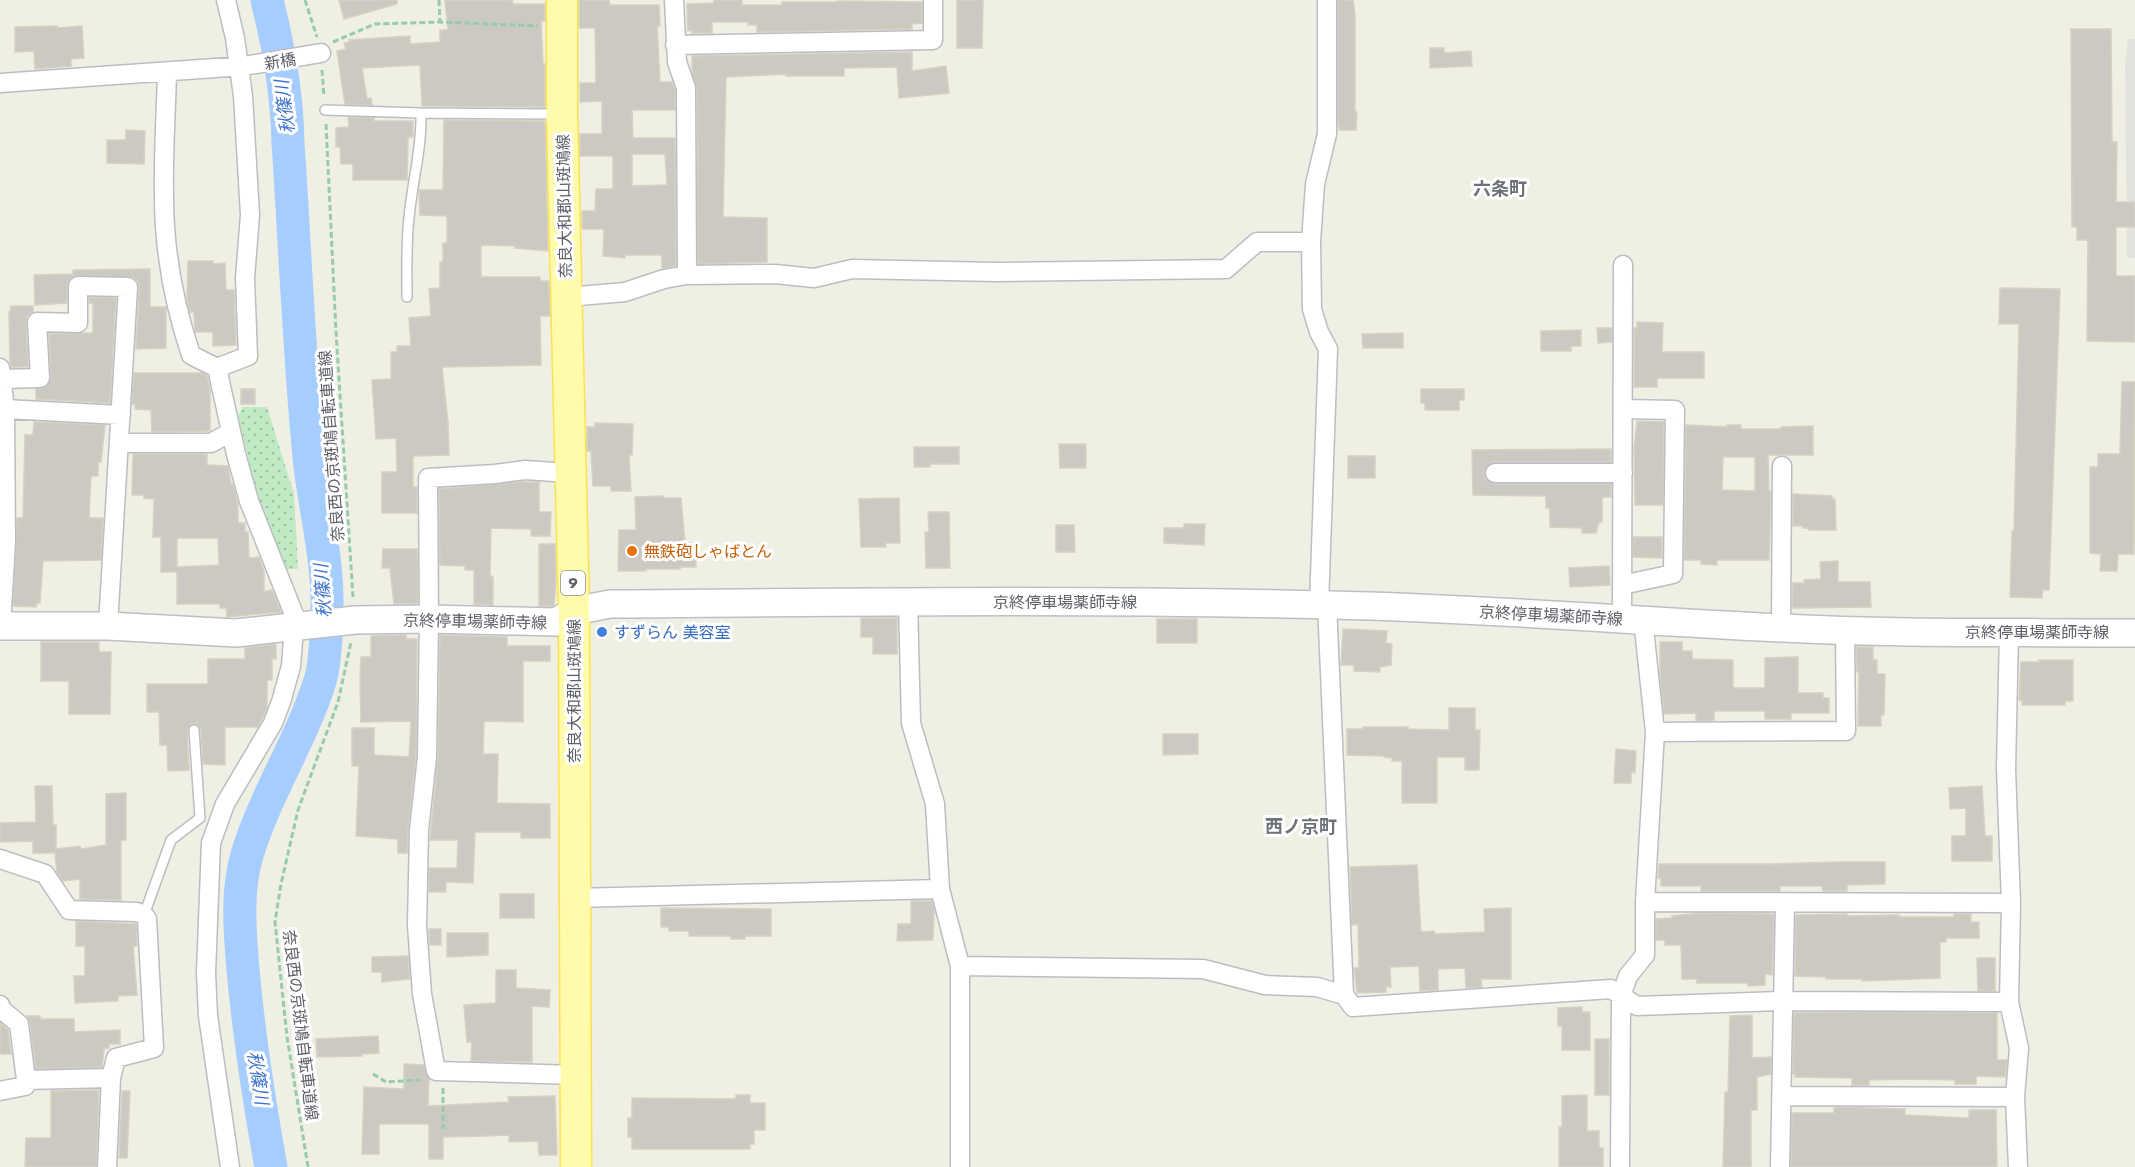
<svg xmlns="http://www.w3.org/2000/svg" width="2135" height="1167" viewBox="0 0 2135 1167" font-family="Jost,'Noto Sans JP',sans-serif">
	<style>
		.industrial { fill: #e3e2dc }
		.park { fill: url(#park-dots) }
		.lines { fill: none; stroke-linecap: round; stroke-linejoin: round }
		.river { stroke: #a5cdff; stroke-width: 33 }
		.building { fill: #cbc9c1; stroke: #d5d2c2; stroke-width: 1.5; fill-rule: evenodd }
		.lane-casing { stroke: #bcbdc4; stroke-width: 12 }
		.street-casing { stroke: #bcbdc4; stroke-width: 21 }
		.secondary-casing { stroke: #bdbfc6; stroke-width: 30 }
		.primary-casing { stroke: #fde250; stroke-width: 33 }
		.path { stroke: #96cbac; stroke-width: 3; stroke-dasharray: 6 3; stroke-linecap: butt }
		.lane { stroke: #fff; stroke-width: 9 }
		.street { stroke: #fff; stroke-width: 18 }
		.secondary { stroke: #fff; stroke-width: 27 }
		.primary { stroke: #fffbaa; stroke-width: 30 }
		.food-dot { fill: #e8710a; stroke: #fff; stroke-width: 2 }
		.shop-dot { fill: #3f7fe0; stroke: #fff; stroke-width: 2 }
		.labels { text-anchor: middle; stroke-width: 6; stroke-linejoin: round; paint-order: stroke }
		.shield { fill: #fff; stroke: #8d8f94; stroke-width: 1.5 }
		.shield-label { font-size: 15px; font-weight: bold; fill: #5c5f66 }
		.street-label { font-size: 16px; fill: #5c5f66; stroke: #fff }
		.food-label { font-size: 16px; fill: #c56008; stroke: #fff; text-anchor: start }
		.shop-label { font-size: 16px; fill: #366cbe; stroke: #fff; text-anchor: start }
		.water-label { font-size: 18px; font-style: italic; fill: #3c72ce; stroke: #fff }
		.neighbourhood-label { font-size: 18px; font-weight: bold; fill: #6d7178; stroke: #fff }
	</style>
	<defs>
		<pattern id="park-dots" width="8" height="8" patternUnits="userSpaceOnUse" patternTransform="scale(1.5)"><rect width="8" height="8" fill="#bfeac4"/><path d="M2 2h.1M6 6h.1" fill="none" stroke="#9ec1a3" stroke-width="1.8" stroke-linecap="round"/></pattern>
	</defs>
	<rect width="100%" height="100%" fill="#f0efe4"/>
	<!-- industrial -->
	<path class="industrial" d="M2128 39H2135V258H2127L2125 65Z"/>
	<!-- park -->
	<path class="park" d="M243 407H267L294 494 298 569H284L257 497 238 415Z"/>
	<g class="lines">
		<!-- river -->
		<path class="river" d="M267 0C279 49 287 93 288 143 295 247 299 353 309 457 314 507 328 557 327 608 327 625 325 666 320 681 301 741 265 795 247 855 236 892 240 932 243 970 249 1036 259 1101 271 1167"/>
	</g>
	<!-- building -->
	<path class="building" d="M339 0H397V4L344 19Z
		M445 0H512L513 4H545V21H541L543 64H545V107L422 106 420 65 362 68 367 99 371 98 372 105 345 104 337 51 346 49 344 43 350 42 349 40 410 36V44L440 42V30H448Z
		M579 0H609L610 5H659L660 26H657L660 82H672L675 90V110H632L633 138H675L676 266 662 268V255H625V258L603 256 604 229H582V211H595L596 189H613V156H580V134H602V101L580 102V83H596L595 28H579ZM632 154H665L667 185 632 186Z
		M714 0H742V5H782V2H837V1L922 2V23L912 24V29L757 32V25H748V22H712V33H692V30L688 31 687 4 714 3Z
		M957 0H983L982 48H957Z
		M1338 0H1353L1355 14V112H1357L1356 130H1340L1338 125Z
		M57 26V28L82 26 84 58 71 59V66L35 69 34 51 15 52V27Z
		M2071 29H2111L2112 142H2117L2116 202H2135V227H2116V276H2135V342L2087 341 2088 240H2077V227H2072Z
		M1430 48H1444V53L1471 51 1472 66 1430 68Z
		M912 52V71L946 66 949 93 899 98 897 67 844 68V76H786V74L726 77 723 217 767 218V262L698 264 697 88 692 72V56Z
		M348 117 374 118V121H413V137H408L407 180H353V164H341L340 147H336V128L349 127Z
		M444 120 545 121 548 251 515 248 516 246 481 245V277H540V281H549L550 316H540L541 365 442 367 448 423 449 455 413 456V487H417V513H382V472H397L396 438 376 439 372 380 391 379V352H397V346H411L409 318 431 316 429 289 440 288V262H443V243H447V216L420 215 419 190H443Z
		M126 130 145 131 144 164 107 163V140H126Z
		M188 261H213V264L225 263 226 290H234L236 345 213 346V332H195L194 312H190L187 300Z
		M150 269V307H166V348L136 349 139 288 138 281 133 277 73 276 69 280 67 285V303L35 305 34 275 73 274V270Z
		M2000 288 2060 289 2049 590H2043L2042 598 2010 597 2012 531H2014L2019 324H1999Z
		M89 297 116 298 110 403 36 399V389L46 387 51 378 49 334 93 333V303H89Z
		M11 306H33V312L27 316 26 322 28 367H11L10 363 9 312H10Z
		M1637 322 1663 323 1662 352H1704V378H1657V387H1634V328H1637Z
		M1597 328H1612V342L1598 343Z
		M1581 330V346H1571V351H1541V331Z
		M1403 333V348H1363L1362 334Z
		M134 373H203L207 376 210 388V431L152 432 151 410 135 409V404H132Z
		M2122 382H2135L2134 554H2118L2117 571H2100L2101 554 2090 553V467H2098V454H2120Z
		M241 389H255V404H241Z
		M1421 389H1464V400H1459V410H1425V403H1421Z
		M1637 421 1664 422 1663 505H1635L1634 449Z
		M34 422 105 425 101 462H98V476H91L89 518H103L101 560 43 561 40 603H37L36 607 13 606 17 518H23L25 435H33Z
		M595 423 633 424 632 455H629L631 491H611V486H593L591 451H587V427H595Z
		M1686 425 1727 427V425H1741V429H1781V427L1813 426V455H1768L1769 491H1771L1769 560H1717V565L1701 564V560H1684ZM1723 457H1755V491L1722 490Z
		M1059 444H1086V468H1060Z
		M914 447H959V464H930V467H914Z
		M1611 449V462H1495L1489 464 1484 472 1486 479 1495 484H1611V497H1602V522H1599L1596 533H1582V528L1550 527V508H1546V496L1473 495 1472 450Z
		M133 454H207V465L228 466 231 484H233L238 505V523H245V532H248L249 558 259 557 264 571V592L272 590 281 612 227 617 226 608H220V604H177V572H161V537H153L154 499 144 498V495H132ZM177 538H218L219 565 177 567Z
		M1348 456H1375V478H1348Z
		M521 482H539V512H551L550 536H531V529L491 528 490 577 493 576V605L474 604V570H465V566L440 565 439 489Z
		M1793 494 1832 496V499H1835L1836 530H1809L1808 528H1803V526H1793Z
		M663 496V498H681L685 543H696V567H680V569H646V571H618L619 530H636L635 497Z
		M899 498 900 543H886V547H861L859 499Z
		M928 512H949L950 568H926L925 532H929Z
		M1184 524H1205L1204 545 1164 543V528H1184Z
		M1056 525H1074L1075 552H1056Z
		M1633 537H1662V558L1633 557Z
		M539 544H555L556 580 554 605 552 606H539Z
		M383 549H417L418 603 394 604 390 568H382Z
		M1838 561V582H1870L1871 607 1792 608 1793 583H1805L1804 580 1821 579 1820 562Z
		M1609 566 1610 585 1570 587 1569 568Z
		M861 618H897V654H873V637H861Z
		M1157 619H1197V643H1157Z
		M1343 629 1387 631 1386 643 1392 644 1391 665 1380 667V672L1354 671V665H1341Z
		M406 635V639H417L416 756 408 829 407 853H398V839L356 836 359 766H352V728H374V755L409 757 411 721 361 722 360 678 361 657H371V636Z
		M440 635 507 637V646H550V661H523V722L484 721 483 754H498L497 803 550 804V838H521V832H475L473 883 446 882V892H429V868H457L458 840H430L438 757Z
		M41 642H99V652H111L110 714H69V681H41Z
		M1660 642H1682V651H1692V659L1733 660V688H1765V658L1798 657V693H1823V698H1829V713H1791V719H1765V711H1714V720L1696 721V713L1664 714 1660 673Z
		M276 644V659H272V680H267V708L258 727H225V765L203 764 201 729 197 724H191L187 730 189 770 168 771 167 745H160L159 712H147V684H208V659H245V648Z
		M1856 647H1873V660H1877V674H1885L1884 715H1881V726H1858L1859 672H1857Z
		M2039 660H2073V701H2065V705H2022V700H2019L2021 662H2039Z
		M1449 708H1475V730H1480L1479 770H1465V757H1437V803H1402V761H1392V758L1384 757V756L1347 755V729H1363V727H1408V729L1449 730Z
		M1163 734H1198V754L1163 755Z
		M1616 749 1636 751 1635 773 1631 772V783H1614Z
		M35 786H52L53 825H56V849L80 846 81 849 106 845V794L126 793V840H121V900L80 899V879L63 881 57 872 55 853H33V841L0 842V823L36 822Z
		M1982 786 1985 836H1992V861H1952V836H1966V808L1950 809 1949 788Z
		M1838 862H1885V884L1847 885V891H1823L1822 886H1780V891H1701V886H1661V878H1658L1659 864H1774Z
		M1417 865 1421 932 1434 931 1435 934 1485 932 1484 909 1511 908V979H1481L1482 987 1466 988 1465 968 1438 969V990L1420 991 1419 966 1390 967 1391 987H1386V992L1357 993 1354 968H1359L1358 924 1352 925 1350 867Z
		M500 894H534V918H500Z
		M911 901H932L934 909 933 940 897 941 898 924H911Z
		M661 908 771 909V936H745V939H731V936H689V931H669V927H661Z
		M1701 913 1774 914 1772 975 1765 974V985L1748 986V983H1697V979H1682L1681 945H1665V940H1656V919L1672 918V916Z
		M1847 914V916L1899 915V917H1954V914H1971V922H1979V938H1946V942H1940V978L1862 981V979H1826V977L1795 976 1796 915Z
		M76 921 136 924 137 946H133L137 995 118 996V1001L75 1003 74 976H85V946H76Z
		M429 929H441V945H430Z
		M447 933H488V955L447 957Z
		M408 956 410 979 382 982V972H372V957Z
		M1977 958H1995V991H1978Z
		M496 970H516V988L550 990 549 1007 532 1006V1062L471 1061 472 1042H467L464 1005 496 1003Z
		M1582 1007V1012H1590V1050H1562V1026H1558V1008Z
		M1834 1012 1997 1013V1060H2007L2005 1077 1976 1076V1084H1955V1080L1913 1079 1869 1080V1085H1852V1078L1795 1077V1074H1793L1794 1013Z
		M1752 1015V1058L1771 1057V1074L1757 1077V1110H1751V1167H1723L1725 1092H1728L1730 1016Z
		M27 1016H40V1019H74V1032L120 1030V1044H109V1048L104 1049 102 1067 36 1069 30 1023Z
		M0 1023 8 1030 11 1054H0Z
		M378 1036 379 1053 362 1054V1056L317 1057 316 1039Z
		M1595 1039H1609V1095H1595Z
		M404 1064 424 1065 429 1079 428 1106 509 1102 508 1097 555 1096 557 1155H539L538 1141 509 1142V1135L486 1136 443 1137V1159H429V1124H379V1154H362L364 1087 404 1089Z
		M99 1090 96 1167H25L26 1138H51V1091Z
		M122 1091H130L127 1158H119Z
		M736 1095H750V1103H765V1130H754V1144H750V1149H632V1137H628V1118H632V1098L736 1099Z
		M1587 1095V1131H1599V1148H1603V1167H1559V1127H1562V1096Z
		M1834 1107 1905 1109V1115L1969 1118V1110H1996L1997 1167H1791L1792 1113H1834Z"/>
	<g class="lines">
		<!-- lane casing -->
		<g class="lane-casing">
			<path id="lane" d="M325 110 421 113 557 114
				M407 297C407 271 406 244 409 218 412 183 422 149 421 113
				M144 915 171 840 200 818 194 730"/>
		</g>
		<!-- street casing -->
		<g class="street-casing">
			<path id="street" d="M674 0 677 62 686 88 687 275
				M675 45 933 40V0
				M167 73C166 114 163 156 164 197 164 250 174 304 191 355L217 368 236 454 249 501 299 627 294 628 291 666 281 702 273 723 225 804 211 843 206 973 208 1016 230 1167
				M0 83 244 66 321 53
				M567 297 625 292 664 279 687 275 775 274 814 278 852 269 996 272 1226 269 1257 242H1311
				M0 368 5 409 6 542 1 626
				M217 368 248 356 245 278 250 215 243 96 235 38 226 0
				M1 379 40 378 37 322 78 323V286L128 287 108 626
				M5 409 121 415
				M119 443H211L231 432
				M569 473 525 470 495 474 428 478 429 619 427 757 419 830 417 925 422 994 436 1071 577 1075
				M1495 473H1623
				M1622 585 1673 574 1675 410 1623 409
				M908 601 911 723 935 804 940 889 960 966V1167
				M1327 604 1344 995 1353 1007 1611 989 1637 1006 1783 1001 2009 1002
				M1319 605 1328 349 1319 332 1312 309 1311 242 1315 184 1327 134V0
				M1622 618 1623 265
				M1781 628 1782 466
				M2009 632 2006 769 2011 903 2009 1002 2019 1048 2015 1097 2018 1167
				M1655 732 1846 731 1845 631
				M0 859 45 874 69 910 137 912 144 915 147 919 154 1048 116 1058 111 1078 107 1167
				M575 898 940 889
				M1645 902 2011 903
				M960 966 1203 969 1265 985 1317 987 1344 995
				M0 1005 2 1010 19 1024 26 1080 111 1078
				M0 1091 25 1086 26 1080
				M1781 1096 2015 1097
				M1620 1167 1621 996 1628 976 1645 955V902L1655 732 1643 619
				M1780 1167 1785 904"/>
		</g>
		<!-- secondary casing -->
		<g class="secondary-casing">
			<path id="secondary" d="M0 626H108L236 633 355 620 429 619 556 622 574 611 610 604C850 602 1091 599 1331 605 1481 608 1632 621 1782 628 1900 634 2018 632 2135 633"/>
		</g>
		<!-- primary casing -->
		<g class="primary-casing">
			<path id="primary" d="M562 0V114L574 611 576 1167"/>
		</g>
		<!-- path -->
		<path class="path" d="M305 0 317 37
			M439 0 440 22
			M333 42 375 24 440 22 538 26
			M322 70 324 97
			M326 124 336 332 353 597
			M373 1074 386 1082 420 1080
			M443 1088V1129
			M308 1167 287 1037 275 922 281 884 298 810 338 702 351 642"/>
		<!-- lane -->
		<use href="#lane" class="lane"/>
		<!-- street -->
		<use href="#street" class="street"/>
		<!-- secondary -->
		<use href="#secondary" class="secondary"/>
		<!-- primary -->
		<use href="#primary" class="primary"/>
	</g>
	<!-- markers -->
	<circle class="food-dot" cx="632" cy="551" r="6"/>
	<circle class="shop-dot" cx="602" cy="632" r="6"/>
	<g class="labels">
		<!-- shield labels -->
		<rect class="shield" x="561" y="571" width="24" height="24" rx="4.5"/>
		<g class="shield-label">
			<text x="573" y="588">9</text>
		</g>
		<!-- street labels -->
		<g class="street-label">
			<text transform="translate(280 61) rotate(-9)" y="6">新橋</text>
			<text transform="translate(564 206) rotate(-91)" y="6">奈良大和郡山斑鳩線</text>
			<text transform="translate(331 446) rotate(-94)" y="6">奈良西の京斑鳩自転車道線</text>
			<text x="1065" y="608">京終停車場薬師寺線</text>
			<text transform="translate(1551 615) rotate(3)" y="6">京終停車場薬師寺線</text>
			<text transform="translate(475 621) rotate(1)" y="6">京終停車場薬師寺線</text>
			<text x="2037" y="638">京終停車場薬師寺線</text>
			<text transform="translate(574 691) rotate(-90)" y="6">奈良大和郡山斑鳩線</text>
			<text transform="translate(301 1025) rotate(83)" y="6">奈良西の京斑鳩自転車道線</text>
		</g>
		<!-- food labels -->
		<g class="food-label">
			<text x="644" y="557">無鉄砲しゃばとん</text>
		</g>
		<!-- shop labels -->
		<g class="shop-label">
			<text x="614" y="638">すずらん 美容室</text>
		</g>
		<!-- water labels -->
		<g class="water-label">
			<text transform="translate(285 107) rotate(-97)" y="6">秋篠川</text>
			<text transform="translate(323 591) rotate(-94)" y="6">秋篠川</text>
			<text transform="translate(258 1078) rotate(81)" y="6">秋篠川</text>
		</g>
		<!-- neighbourhood labels -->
		<g class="neighbourhood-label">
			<text x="1500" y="195">六条町</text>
			<text x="1301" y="833">西ノ京町</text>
		</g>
	</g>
</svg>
